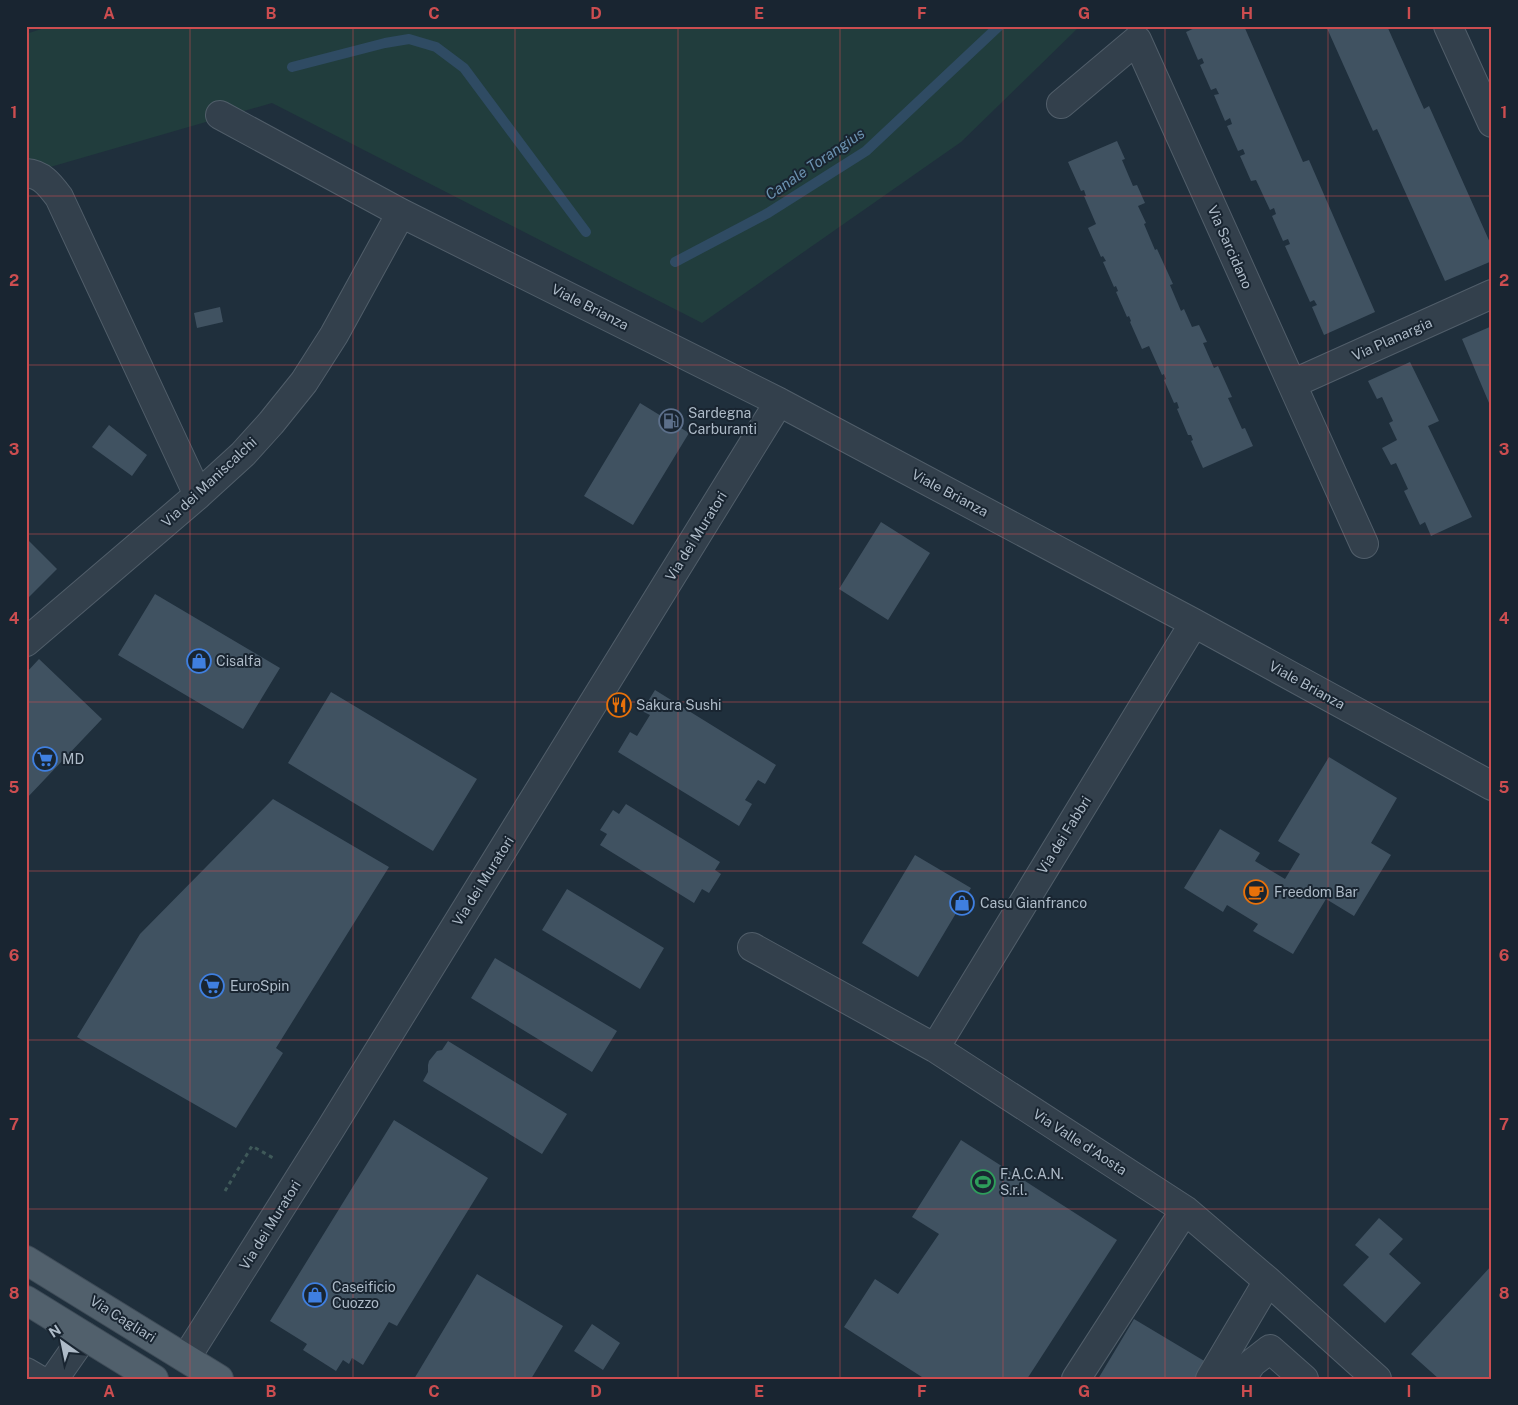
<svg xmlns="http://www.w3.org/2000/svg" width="1518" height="1405" viewBox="0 0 1518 1405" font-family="'Public Sans',sans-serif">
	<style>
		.green { fill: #213d3d }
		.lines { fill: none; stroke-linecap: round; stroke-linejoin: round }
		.stream { stroke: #2f4b63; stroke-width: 10 }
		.building { fill: #405261 }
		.minor-casing { stroke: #515e6a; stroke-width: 30 }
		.major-casing { stroke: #3f4c58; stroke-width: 30 }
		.path { stroke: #3f5959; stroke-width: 3; stroke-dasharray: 4 4; stroke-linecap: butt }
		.minor { stroke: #33404c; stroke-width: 28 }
		.major { stroke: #51606c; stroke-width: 28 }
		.grid { fill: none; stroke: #cc4d50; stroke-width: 1; stroke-opacity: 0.55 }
		.labels { text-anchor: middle; stroke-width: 4; stroke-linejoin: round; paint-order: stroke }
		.street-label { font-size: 14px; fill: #aebbc8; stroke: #192531 }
		.poi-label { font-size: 14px; fill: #aebbc8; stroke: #192531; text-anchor: start }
		.water-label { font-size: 15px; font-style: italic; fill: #6b91af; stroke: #192531 }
		.neatline { fill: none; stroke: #cc4d50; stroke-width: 2 }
		.grid-label { font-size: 16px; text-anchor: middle; font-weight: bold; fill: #cc4d50 }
	</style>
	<rect width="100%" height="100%" fill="#1f2f3c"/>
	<!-- green -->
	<path class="green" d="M50 26H1080L961 142 702 323 272 103 26 174V34Z"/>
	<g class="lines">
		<!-- stream -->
		<path class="stream" d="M292 67 385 43 409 39 436 47 464 68 586 232
			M675 262 768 213 866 151 999 26"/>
	</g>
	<!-- building -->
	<path class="building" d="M1199 26H1244L1303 162 1309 160 1375 312 1324 335 1312 307 1317 305 1314 300 1310 302 1285 246 1290 244 1288 239 1283 241 1272 216 1276 214 1274 208 1270 210 1256 180 1251 181 1240 156 1245 154 1243 149 1238 151 1227 126 1232 124 1230 118 1225 121 1214 95 1219 94 1216 88 1211 90 1200 65 1204 63 1202 58 1198 60 1186 32Z
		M1326 26H1387L1424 109 1429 106 1492 247V261L1445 281 1377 129 1373 131Z
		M1117 141 1125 159 1122 160 1133 186 1137 185 1145 203 1138 206 1146 223 1144 224 1155 250 1157 249 1173 284 1170 285 1181 311 1184 309 1192 327 1199 325 1207 342 1203 343 1214 368 1218 366 1232 397 1228 398 1242 429 1245 428 1253 446 1203 468 1191 441 1193 440 1191 435H1188L1177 409 1179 408 1177 402 1174 403 1164 380 1166 379 1164 374 1162 375 1149 346 1142 349 1130 322 1131 321 1129 316 1127 317 1116 292 1118 291 1116 286 1114 287 1103 262 1106 261 1103 256 1101 257 1088 228 1096 224 1084 196H1086L1084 190 1081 191 1068 162Z
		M220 307 223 322 197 328 194 313Z
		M1492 326V410L1462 339Z
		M1410 362 1439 421 1428 426 1472 517 1431 536 1425 522 1420 525 1404 491 1408 489 1396 463 1391 465 1382 448 1397 440 1389 423 1393 421 1382 397 1377 399 1368 381Z
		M640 403 689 433 633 525 584 496Z
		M109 425 147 455 132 476 92 447Z
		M881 522 930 553 888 620 839 589Z
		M26 538 57 569 26 600Z
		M155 594 280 668 243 729 118 655Z
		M39 659 102 719 26 799V673Z
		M655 690 776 765 765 784 758 780 745 800 752 804 739 826 618 752 630 732 637 736 650 715 642 711Z
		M331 692 477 779 433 851 288 763Z
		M1329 757 1397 798 1371 843 1391 855 1354 916 1326 899 1293 954 1253 931 1258 924 1227 905 1223 912 1184 888 1220 829 1260 853 1255 861 1285 879 1300 854 1278 841Z
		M273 799 389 867 276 1048 283 1053 236 1128 77 1037 140 934Z
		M626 804 720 862 715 870 721 874 709 893 702 889 694 903 600 845 607 834 600 830 613 810 619 814Z
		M915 855 971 888 918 977 862 943Z
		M567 889 664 948 640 989 542 930Z
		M495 958 617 1031 592 1072 471 998Z
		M448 1041 567 1114 542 1154 423 1081 428 1072V1065L429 1061 437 1051 442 1050Z
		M394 1120 488 1178 397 1326 389 1322 363 1365 352 1358 349 1364 343 1360 336 1371 303 1350 307 1344 270 1321Z
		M961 1140 1117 1240 1027 1379H925L844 1327 875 1279 898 1294 939 1234 912 1217Z
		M1379 1218 1403 1239 1389 1254 1421 1283 1385 1323 1343 1285 1369 1257 1355 1245Z
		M1492 1265V1379H1439L1411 1354Z
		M477 1274 563 1326 531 1379H414Z
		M1134 1319 1206 1362 1196 1379H1098Z
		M592 1324 620 1343 603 1370 574 1351Z"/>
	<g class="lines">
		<!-- minor casing -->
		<g class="minor-casing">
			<path id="minor" d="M1448 26 1492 123
				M1061 104 1137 40 1364 544
				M220 115 401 213 779 402 1194 623 1492 786
				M26 173C42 174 50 185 59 197L198 495
				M1292 384 1492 294
				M26 642 198 495 243 454 271 423 304 382 334 335 401 213
				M752 947 935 1048 1185 1210 1268 1281 1377 1379
				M935 1048 1194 623
				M186 1358 331 1128 779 402
				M26 1372 38 1379
				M54 1379 84 1336
				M1076 1379 1185 1210
				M1210 1379 1268 1281
				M1241 1379 1252 1363 1270 1349 1304 1379"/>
		</g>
		<!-- major casing -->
		<g class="major-casing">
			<path id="major" d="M26 1260 219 1379
				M26 1300 154 1379"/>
		</g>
		<!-- path -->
		<path class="path" d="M225 1191 252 1146 275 1159"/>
		<!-- minor -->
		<use href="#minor" class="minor"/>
		<!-- major -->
		<use href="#major" class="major"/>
	</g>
	<!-- grid -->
	<path class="grid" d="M190 26V1379M353 26V1379M515 26V1379M678 26V1379M840 26V1379M1003 26V1379M1165 26V1379M1328 26V1379M26 196H1492M26 365H1492M26 534H1492M26 702H1492M26 871H1492M26 1040H1492M26 1209H1492"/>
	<!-- icons -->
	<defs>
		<g id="fuel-ring" transform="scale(1.25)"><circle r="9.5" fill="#192531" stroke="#5c6f8a" stroke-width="1.5"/><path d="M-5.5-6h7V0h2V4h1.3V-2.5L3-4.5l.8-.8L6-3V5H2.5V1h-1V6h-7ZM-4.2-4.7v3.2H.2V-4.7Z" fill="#5c6f8a"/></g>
		<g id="shop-ring" transform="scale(1.25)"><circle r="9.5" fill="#192531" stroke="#3f7fe0" stroke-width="1.5"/><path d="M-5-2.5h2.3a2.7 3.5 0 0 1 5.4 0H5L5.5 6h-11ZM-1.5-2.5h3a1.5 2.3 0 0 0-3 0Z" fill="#3f7fe0"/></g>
		<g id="restaurant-ring" transform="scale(1.25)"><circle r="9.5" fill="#192531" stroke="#e8710a" stroke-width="1.5"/><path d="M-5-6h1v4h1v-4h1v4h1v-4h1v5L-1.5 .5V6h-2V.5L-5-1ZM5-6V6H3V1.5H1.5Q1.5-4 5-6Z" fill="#e8710a"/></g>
		<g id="supermarket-ring" transform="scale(1.25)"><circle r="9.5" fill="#192531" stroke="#3f7fe0" stroke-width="1.5"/><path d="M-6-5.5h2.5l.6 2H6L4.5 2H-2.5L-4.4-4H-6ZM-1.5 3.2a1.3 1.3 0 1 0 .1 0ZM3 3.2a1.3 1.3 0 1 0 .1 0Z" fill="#3f7fe0"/></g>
		<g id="cafe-ring" transform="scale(1.25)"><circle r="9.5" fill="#192531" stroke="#e8710a" stroke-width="1.5"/><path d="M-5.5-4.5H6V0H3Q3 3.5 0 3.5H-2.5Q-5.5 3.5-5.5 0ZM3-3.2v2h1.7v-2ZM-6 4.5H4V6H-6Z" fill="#e8710a"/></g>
		<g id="stadium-ring" transform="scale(1.25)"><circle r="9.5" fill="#192531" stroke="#2e9e5b" stroke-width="1.5"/><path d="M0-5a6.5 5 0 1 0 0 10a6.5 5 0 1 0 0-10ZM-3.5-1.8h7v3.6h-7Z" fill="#2e9e5b"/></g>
	</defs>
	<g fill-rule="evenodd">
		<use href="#fuel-ring" x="671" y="421"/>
		<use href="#shop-ring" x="199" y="661"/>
		<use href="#restaurant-ring" x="619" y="705"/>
		<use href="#supermarket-ring" x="45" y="759"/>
		<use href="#cafe-ring" x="1256" y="892"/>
		<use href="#shop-ring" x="962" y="903"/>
		<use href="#supermarket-ring" x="212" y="986"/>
		<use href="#stadium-ring" x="983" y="1182"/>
		<use href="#shop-ring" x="315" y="1295"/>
	</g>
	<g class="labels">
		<!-- street labels -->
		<g class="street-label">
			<text transform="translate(1230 247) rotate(66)" y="5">Via Sarcidano</text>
			<text transform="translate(590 307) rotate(27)" y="5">Viale Brianza</text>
			<text transform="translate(1392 339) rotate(-24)" y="5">Via Planargia</text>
			<text transform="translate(209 482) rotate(-43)" y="5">Via dei Maniscalchi</text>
			<text transform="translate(950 493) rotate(28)" y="5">Viale Brianza</text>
			<text transform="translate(696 536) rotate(-58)" y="5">Via dei Muratori</text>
			<text transform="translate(1307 685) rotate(29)" y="5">Viale Brianza</text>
			<text transform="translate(1064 835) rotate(-58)" y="5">Via dei Fabbri</text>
			<text transform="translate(483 881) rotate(-58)" y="5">Via dei Muratori</text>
			<text transform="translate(1080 1142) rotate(33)" y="5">Via Valle d'Aosta</text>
			<text transform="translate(270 1225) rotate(-58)" y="5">Via dei Muratori</text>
			<text transform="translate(123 1319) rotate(32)" y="5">Via Cagliari</text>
		</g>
		<!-- poi labels -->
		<g class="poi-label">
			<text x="688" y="418">Sardegna<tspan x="688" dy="16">Carburanti</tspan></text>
			<text x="216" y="666">Cisalfa</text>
			<text x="636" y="710">Sakura Sushi</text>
			<text x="62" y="764">MD</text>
			<text x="1274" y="897">Freedom Bar</text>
			<text x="980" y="908">Casu Gianfranco</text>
			<text x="230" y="991">EuroSpin</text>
			<text x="1000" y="1179">F.A.C.A.N.<tspan x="1000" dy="16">S.r.l.</tspan></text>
			<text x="332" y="1292">Caseificio<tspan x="332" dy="16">Cuozzo</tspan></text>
		</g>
		<!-- water labels -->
		<g class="water-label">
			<text transform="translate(815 164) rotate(-34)" y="5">Canale Torangius</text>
		</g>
	</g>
	<!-- border -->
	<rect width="1518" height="1405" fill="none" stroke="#192531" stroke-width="55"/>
	<!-- north arrow -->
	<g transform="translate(62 1342) rotate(327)" stroke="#192531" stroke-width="4" paint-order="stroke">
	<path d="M0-4L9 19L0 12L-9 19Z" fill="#aebbc8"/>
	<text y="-8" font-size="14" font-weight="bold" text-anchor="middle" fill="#aebbc8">N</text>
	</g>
	<rect x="28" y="28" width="1462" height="1350" class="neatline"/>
	<g class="grid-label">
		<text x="109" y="19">A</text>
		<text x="271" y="19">B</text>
		<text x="434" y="19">C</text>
		<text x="596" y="19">D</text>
		<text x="759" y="19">E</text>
		<text x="922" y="19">F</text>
		<text x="1084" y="19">G</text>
		<text x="1247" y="19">H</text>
		<text x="1409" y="19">I</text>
		<text x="14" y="118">1</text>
		<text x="1504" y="118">1</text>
		<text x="14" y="286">2</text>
		<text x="1504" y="286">2</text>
		<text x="14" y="455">3</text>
		<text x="1504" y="455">3</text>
		<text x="14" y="624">4</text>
		<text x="1504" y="624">4</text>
		<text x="14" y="793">5</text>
		<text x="1504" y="793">5</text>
		<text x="14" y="961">6</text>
		<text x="1504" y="961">6</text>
		<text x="14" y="1130">7</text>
		<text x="1504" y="1130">7</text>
		<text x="14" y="1299">8</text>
		<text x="1504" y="1299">8</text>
		<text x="109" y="1397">A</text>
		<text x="271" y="1397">B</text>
		<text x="434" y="1397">C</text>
		<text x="596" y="1397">D</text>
		<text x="759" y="1397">E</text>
		<text x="922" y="1397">F</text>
		<text x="1084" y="1397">G</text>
		<text x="1247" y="1397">H</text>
		<text x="1409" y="1397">I</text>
	</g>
</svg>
